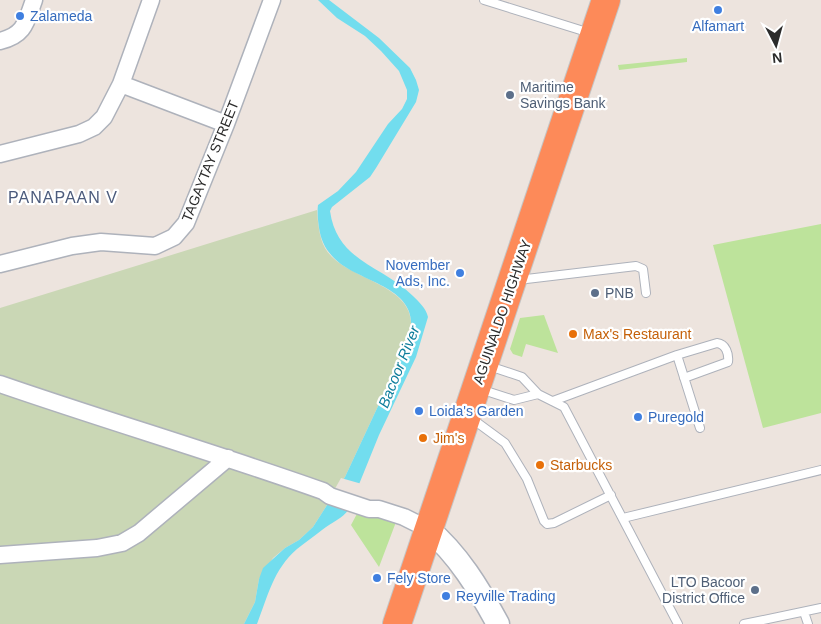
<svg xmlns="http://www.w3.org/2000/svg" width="821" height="624" viewBox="0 0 821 624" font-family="Helvetica,sans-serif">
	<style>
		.green { fill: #bde39b }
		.cemetery { fill: #cad7b5 }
		.water { fill: #72ddee }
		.pier { fill: #ede4de }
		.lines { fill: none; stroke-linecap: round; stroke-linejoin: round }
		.lane-casing { stroke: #aeb2bb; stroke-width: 10 }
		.street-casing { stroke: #aeb2bb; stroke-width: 19 }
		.secondary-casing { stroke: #aeb2bb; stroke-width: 25 }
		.highway-casing { stroke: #c4c4c4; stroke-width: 30 }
		.lane { stroke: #fff; stroke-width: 8 }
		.street { stroke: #fff; stroke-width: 16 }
		.secondary { stroke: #fff; stroke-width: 22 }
		.highway { stroke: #fd8a59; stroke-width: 28 }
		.shop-dot { fill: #3f7fe0; stroke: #fff; stroke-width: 2 }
		.service-dot { fill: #5c6f8a; stroke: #fff; stroke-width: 2 }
		.food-dot { fill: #e8710a; stroke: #fff; stroke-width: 2 }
		.labels { text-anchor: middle; stroke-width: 4.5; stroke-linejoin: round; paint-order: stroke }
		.shop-label { font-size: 14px; fill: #366cbe; stroke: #fff; text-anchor: start }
		.service-label { font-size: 14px; fill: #4e5e75; stroke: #fff; text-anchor: start }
		.street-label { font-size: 14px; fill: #2b2b2b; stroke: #fff }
		.food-label { font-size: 14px; fill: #c56008; stroke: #fff; text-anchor: start }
		.water-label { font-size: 15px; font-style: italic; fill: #0f7e9c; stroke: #fff }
		.quarter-label { font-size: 16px; letter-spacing: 1px; fill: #4c5b7c; stroke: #fff }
	</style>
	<rect width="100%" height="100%" fill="#ede4de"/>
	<!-- green -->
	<path class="green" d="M687 58V62L619 70 618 65Z
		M821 224V413L763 428 713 245Z
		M544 315 558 353 526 344 522 357 513 354 510 349 520 318Z
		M359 510 396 522 379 567 351 525Z"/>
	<!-- cemetery -->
	<path class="cemetery" d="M317 210C318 223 319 237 325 248 344 281 416 282 411 329 410 334 408 339 407 344L345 477 313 527 299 540 285 548 273 558 259 579 255 602 244 624H0V308Z"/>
	<!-- water -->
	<path class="water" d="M318 0H329L379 38 410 68 416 80 419 90 416 102 376 168 370 177 332 207 330 211C337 262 382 265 413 296 419 302 426 308 428 317L416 357 379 435 349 509C342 519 332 522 322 530 314 536 305 543 297 549 273 570 268 596 257 624H244L255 602 259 579 263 568 285 548 299 540 313 527 345 477 407 344C408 339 410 334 411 329 416 285 356 282 334 258 325 249 321 240 319 228 318 220 317 212 318 205L338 191 356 172 388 124 402 109 407 99V90L399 71 381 51 365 36 337 18Z"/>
	<!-- pier -->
	<path class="pier" d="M341 478 362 484 352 508 327 503Z"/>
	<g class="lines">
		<!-- lane casing -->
		<g class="lane-casing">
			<path id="lane" d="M484 0 590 33
				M518 280 636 266 643 269 646 293
				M677 355 700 428
				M489 366 522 377 538 394 564 407 678 624
				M480 389 514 400 538 394
				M553 401 677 355 717 343C726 344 729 354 728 362L684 378
				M471 418 505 443 527 479 544 521 547 524 554 523 611 495
				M623 518 821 470
				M804 612 808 624
				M744 624 821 608"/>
		</g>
		<!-- street casing -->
		<g class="street-casing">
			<path id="street" d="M0 41C25 35 26 22 34 0
				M121 84 226 124
				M0 154 79 134 94 127 104 117 121 84 151 0
				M0 264 72 246 101 242 155 246 174 237 186 223 226 124 272 0
				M0 384C107 421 216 453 323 491L330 496 369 509H379L404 517 428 529
				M0 555 97 548 122 543 139 533 228 458"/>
		</g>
		<!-- secondary casing -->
		<g class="secondary-casing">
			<path id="secondary" d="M428 529C458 554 479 589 498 624"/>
		</g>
		<!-- highway casing -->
		<g class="highway-casing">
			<path id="highway" d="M397 624 606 0"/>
		</g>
		<!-- lane -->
		<use href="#lane" class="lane"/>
		<!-- street -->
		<use href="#street" class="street"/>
		<!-- secondary -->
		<use href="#secondary" class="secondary"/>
		<!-- highway -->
		<use href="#highway" class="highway"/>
	</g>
	<!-- markers -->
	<g class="shop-dot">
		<circle cx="718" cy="10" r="5"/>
		<circle cx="20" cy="16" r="5"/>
		<circle cx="460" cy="273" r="5"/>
		<circle cx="419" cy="411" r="5"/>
		<circle cx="638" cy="417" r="5"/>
		<circle cx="377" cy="578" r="5"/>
		<circle cx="446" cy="596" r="5"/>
	</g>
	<g class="service-dot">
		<circle cx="510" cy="95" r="5"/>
		<circle cx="595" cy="293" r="5"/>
		<circle cx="755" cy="590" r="5"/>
	</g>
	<g class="food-dot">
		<circle cx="573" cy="334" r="5"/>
		<circle cx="423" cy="438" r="5"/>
		<circle cx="540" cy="465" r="5"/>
	</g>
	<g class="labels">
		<!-- shop labels -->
		<g class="shop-label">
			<text x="30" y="21">Zalameda</text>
			<text x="718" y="31" text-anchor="middle">Alfamart</text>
			<text x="450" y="270" text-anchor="end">November<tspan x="450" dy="16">Ads, Inc.</tspan></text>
			<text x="429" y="416">Loida's Garden</text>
			<text x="648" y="422">Puregold</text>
			<text x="387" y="583">Fely Store</text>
			<text x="456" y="601">Reyville Trading</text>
		</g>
		<!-- service labels -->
		<g class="service-label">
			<text x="520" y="92">Maritime<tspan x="520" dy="16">Savings Bank</tspan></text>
			<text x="605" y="298">PNB</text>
			<text x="745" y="587" text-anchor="end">LTO Bacoor<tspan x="745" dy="16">District Office</tspan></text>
		</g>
		<!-- street labels -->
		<g class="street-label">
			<text transform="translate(210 161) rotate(-68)" y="5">TAGAYTAY STREET</text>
			<text transform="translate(502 312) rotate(-71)" y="5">AGUINALDO HIGHWAY</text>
		</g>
		<!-- food labels -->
		<g class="food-label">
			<text x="583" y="339">Max's Restaurant</text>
			<text x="433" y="443">Jim's</text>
			<text x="550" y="470">Starbucks</text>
		</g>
		<!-- water labels -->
		<g class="water-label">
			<text transform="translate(399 367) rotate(-68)" y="5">Bacoor River</text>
		</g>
		<!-- quarter labels -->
		<g class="quarter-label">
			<text x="63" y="203">PANAPAAN V</text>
		</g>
	</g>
	<!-- north arrow -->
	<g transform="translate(776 45) rotate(174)" stroke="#ffffff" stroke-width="4" paint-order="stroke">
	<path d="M0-4L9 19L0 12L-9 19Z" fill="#2b2b2b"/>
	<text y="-8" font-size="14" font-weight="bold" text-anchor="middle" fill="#2b2b2b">N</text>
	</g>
</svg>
